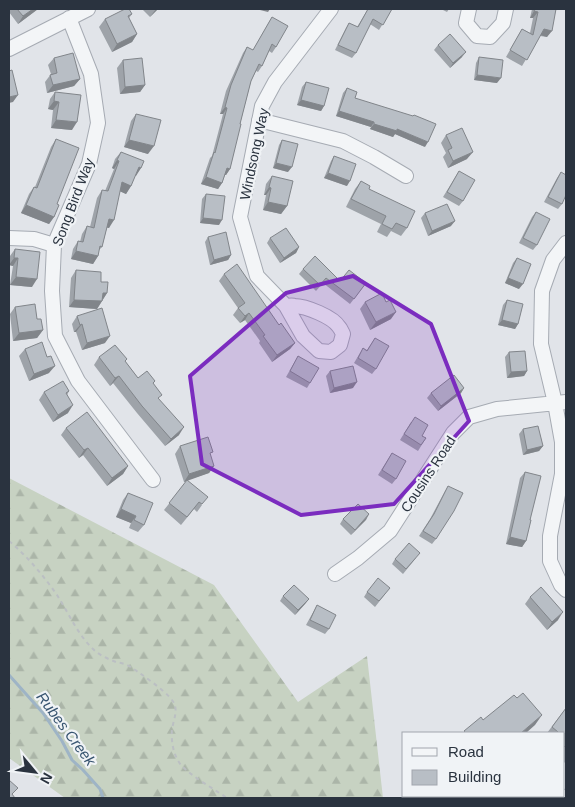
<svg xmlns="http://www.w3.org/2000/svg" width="575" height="807" viewBox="0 0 575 807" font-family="Helvetica,sans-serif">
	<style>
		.forest { fill: url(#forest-firs) }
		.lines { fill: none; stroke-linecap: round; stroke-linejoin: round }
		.stream { stroke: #9eb4c6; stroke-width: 3 }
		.minor-casing { stroke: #a6abb3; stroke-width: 16 }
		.path { stroke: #bbbfc3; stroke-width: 2; stroke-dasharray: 4 4; stroke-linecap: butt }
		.minor { stroke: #f3f5f7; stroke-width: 14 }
		.wall { fill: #9ea3a9 }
		.shaded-wall { fill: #81858a }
		.building { fill: #b8bec5; stroke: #81858a }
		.marked { fill: #7b2cbf; fill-opacity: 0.2; stroke: #7b2cbf; stroke-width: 4; stroke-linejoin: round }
		.labels { text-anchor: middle; stroke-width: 4.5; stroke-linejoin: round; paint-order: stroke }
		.street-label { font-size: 14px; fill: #2a333f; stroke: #f0f3f6 }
		.water-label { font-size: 15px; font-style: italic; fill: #375470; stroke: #f0f3f6 }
	</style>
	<defs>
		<pattern id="forest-firs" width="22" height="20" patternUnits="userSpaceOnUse" patternTransform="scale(1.25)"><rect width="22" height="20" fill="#c7d2c2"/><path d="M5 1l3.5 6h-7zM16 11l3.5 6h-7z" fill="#abb5a8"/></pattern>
	</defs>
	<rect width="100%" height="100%" fill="#e1e4e9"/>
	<!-- forest -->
	<path class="forest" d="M9 478 214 585 298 702 367 656 383 798H65L9 758Z"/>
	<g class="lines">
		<!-- stream -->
		<path class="stream" d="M9 675 43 713 62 741 72 760 83 770 100 789 103 798"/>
		<!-- minor casing -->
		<g class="minor-casing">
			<path id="minor" d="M469 9 466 23 477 36 490 37 503 23 506 9
				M69 18 91 74 98 123 89 164 54 245 52 291 55 336 78 381 153 480
				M9 49 88 9
				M259 120 343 141 374 157 406 176
				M9 238 34 239 54 245
				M566 243 553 260 542 291 541 344 555 403 562 442V474L550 536V561L561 585 566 590
				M286 306C289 306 292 305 294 306 306 306 333 317 339 327 341 329 342 332 343 334L340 345 331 352 319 351 303 336 286 306 257 276 240 217 262 106 275 82 331 9
				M335 574 358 558 390 531 453 433 469 417 497 409 566 402
				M561 796 563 798
				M486 798 488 796"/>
		</g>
		<!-- path -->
		<path class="path" d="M9 541C27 556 43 575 57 595 68 612 78 635 93 649 99 655 108 659 116 662 119 663 123 663 127 665 135 669 167 692 172 700 179 709 174 718 172 729 171 741 173 755 181 765 191 776 214 789 227 798"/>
		<!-- minor -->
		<use href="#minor" class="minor"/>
	</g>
	<!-- wall -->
	<path class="wall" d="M9 9H38L18 24 9 12Z
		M142 9H158L150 17Z
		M368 9H392L379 30 370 24 356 53 352 58 335 50 346 28 349 23 357 27Z
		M441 9H449L447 12Z
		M532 9H556L547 37 540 36 522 66 506 57 522 29 530 33 533 18H530Z
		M132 14 129 18 137 34 132 42 112 52 99 27 105 19Z
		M272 17 276 47 272 53 269 51 262 66 258 72 256 71 251 81 240 124 230 169 226 175H225L222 183 218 189 201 184 210 158 212 156 223 114H220L226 91 243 53 247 47 253 50Z
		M438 45 462 57 450 68 434 50Z
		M479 57 497 83 474 80 476 63Z
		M54 58 80 79 74 86 47 93 45 82 51 74 48 65Z
		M123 60 145 85 140 92 120 94 117 68Z
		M306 82 324 106 321 111 297 105 302 87Z
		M347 88 355 98 425 147 395 134 393 137 370 129 371 127 336 116 343 93Z
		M55 92 72 130 51 128 53 110 48 109 50 99Z
		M136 114 148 154 124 147 131 121Z
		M446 135 467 159 448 168 443 157 446 153 441 143Z
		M56 139 57 204 54 217 49 224 21 213 29 194 34 187H35L51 147Z
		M282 140 288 172 273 168 279 145Z
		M121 152 141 168 135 176 131 186 126 194 120 191 109 228 107 227 102 247 99 250 98 256 93 264 71 259 73 249 78 241 80 242 82 234 87 226 90 227 97 198 102 190 105 191 114 169 112 168 115 159Z
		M334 156 347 186 324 178 331 161Z
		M459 171 463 201 459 206 443 197Z
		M561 172 562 204 558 209 544 202 557 178Z
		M272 176 287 206 281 214 263 210 266 195H264L266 184Z
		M361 181 407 228 401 236 391 231 387 237 377 232 381 224 346 207 355 189Z
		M206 194 219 225 200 223 202 199Z
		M536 212 537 245 533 250 519 243 532 217Z
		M425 213 451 226 428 236 421 218Z
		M208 237 231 255 228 260 210 265 205 242Z
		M270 238 299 247 296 253 280 263 267 243Z
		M15 249 32 287 10 285 13 266 9 265 10 256Z
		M517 258 519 289 505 283 513 263Z
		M303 269 340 281 366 283 350 304 323 283 316 291 299 274Z
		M76 270 101 282 107 293 97 309 69 307 71 278Z
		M224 274 279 325 295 343 290 349 272 362 259 343 260 341 245 320 240 323 233 315 238 308 219 281Z
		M507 300 518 324 515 329 498 325 503 305Z
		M365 302 391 319 370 330 360 309Z
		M15 307 37 319 43 330 37 338 13 341 10 314Z
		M77 316 105 343 82 350 76 332H74L72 324Z
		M375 338 376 369 372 374 354 363 363 348 367 350Z
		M25 349 47 357 49 373 29 381 19 356Z
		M509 352 527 371 524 376 507 378 505 357Z
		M298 356 310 383 307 388 286 377Z
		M99 357 125 361 138 378 155 381 153 384 159 399 179 435 165 446 137 413 113 383 110 386 94 365Z
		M330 371 353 388 330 393 326 376Z
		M464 388 461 393 438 411 427 398 431 393Z
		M69 391 67 395 68 413 53 422 39 400 44 392Z
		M411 422 422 436 426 438 418 451 400 440Z
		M66 428 128 466 123 474 107 486 83 455 79 458 61 435Z
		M523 429 543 446 539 451 523 455 519 434Z
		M180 446 210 455 214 466 209 473 187 480 202 505 197 512 194 509 181 525 164 510 187 481 184 482 175 454Z
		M392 453 396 479 392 484 378 475Z
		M525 472 530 520 526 541 522 547 506 544 520 478Z
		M448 486 436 539 432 544 419 536 430 519 445 491Z
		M128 493 144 525 138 532 129 528 131 523 116 517 123 500Z
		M369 514 351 535 340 524 343 519Z
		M416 558 403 574 392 564 395 559Z
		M367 592 386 593 375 607 364 597Z
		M283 596 309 599 305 604 295 615 280 601Z
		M530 597 558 620 547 630 525 604Z
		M317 605 329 629 325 634 306 625Z
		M566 708V764L564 762V733H547Z"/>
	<!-- shaded-wall -->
	<path class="shaded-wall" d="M33 9H38L18 24 23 16Z
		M156 9H158L150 17Z
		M256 9H270L268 12Z
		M534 11 538 12 533 18H530Z
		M544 29 552 31 547 37 540 35Z
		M137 34 132 42 112 52 117 44Z
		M466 52 462 57 450 68 453 63Z
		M477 75 501 78 497 83 474 80Z
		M80 79 74 86 47 93 53 85Z
		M145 85 140 92 120 94 125 87Z
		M18 95 13 102 9 103V97Z
		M301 100 324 106 321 111 297 105Z
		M54 101 59 102 53 110 48 109Z
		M225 107 227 108 223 114H220Z
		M339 111 374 122 371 127 336 116Z
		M56 120 77 122 72 130 51 128Z
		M374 124 397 129 428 142 425 147 395 134 393 137 370 129Z
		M129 140 154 146 148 154 124 147Z
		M473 152 467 159 448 168 453 161Z
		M117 160 119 161 114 169 112 168Z
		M276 163 292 167 288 172 273 168Z
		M139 167 141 168 136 176 133 175Z
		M227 168 230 169 226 175 223 174Z
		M328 173 350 181 347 186 324 178Z
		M206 177 222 183 218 189 201 184Z
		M122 182 131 186 126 194 117 190Z
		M269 187 271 188 266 195H264Z
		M268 202 287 206 281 214 263 210Z
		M26 205 54 217 49 224 21 213Z
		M203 218 222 220 219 225 200 223Z
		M109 219 114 220 109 228 104 227Z
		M455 221 451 226 428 236 432 231Z
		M299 247 296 253 280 263 284 258Z
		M76 251 98 256 93 264 71 259Z
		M231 255 228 260 210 265 214 260Z
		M14 258H18L13 266 9 265Z
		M16 277 37 279 32 287 10 285Z
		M508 278 523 284 519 289 505 283Z
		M103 293H107L102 301Z
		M74 300 102 301 97 309 69 307Z
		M396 312 391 319 370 330 376 322Z
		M249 313 245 320 240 323 245 316Z
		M502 320 518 324 515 329 498 325Z
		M82 324 76 332H74L80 325Z
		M43 330 37 338 13 341 19 333Z
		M110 336 105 343 82 350 87 343Z
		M295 343 290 349 272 362 277 355Z
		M55 366 49 373 29 381 34 374Z
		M527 371 524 376 507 378 511 372Z
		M119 376 113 383 110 386 115 378Z
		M357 382 353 388 330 393 334 388Z
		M464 388 461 393 438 411 441 406Z
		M73 405 68 413 53 422 58 415Z
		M184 427 179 435 165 446 171 439Z
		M543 446 539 451 523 455 527 450Z
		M88 448 83 455 79 458 84 450Z
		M128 466 123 474 107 486 112 478Z
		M214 466 209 473 184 482 189 474Z
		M121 509 136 516 131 523 116 517Z
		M369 514 366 520 351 535 355 530Z
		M510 537 526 541 522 547 506 544Z
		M309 599 305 604 295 615 298 610Z
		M563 612 558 620 547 630 552 622Z
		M542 715 535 725 526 733H521Z"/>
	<!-- building -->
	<path class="building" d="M17 9H33L23 16Z
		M125 9H129L132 14 128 16 137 34 117 44 105 19Z
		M368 9H392L383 25 373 19 356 53 338 45 349 23 358 27Z
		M535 9H556L552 31 544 29 527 60 510 50 522 29 533 35 538 12 534 11Z
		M272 17 288 26 276 47 272 44 262 66 259 64 251 81 240 124H241L230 169 227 168 222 183 206 177 214 152 215 153 227 108 225 107 231 85 247 47 253 50Z
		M450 34 466 52 453 63 438 45Z
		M73 53 80 79 53 85 50 75 57 73 54 58Z
		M479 57 503 60 501 78 477 75Z
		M142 58 145 85 125 87 123 60Z
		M12 70 18 95 9 97V71Z
		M306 82 329 88 324 106 301 100Z
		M347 88 357 92 355 98 413 116 414 115 436 124 428 142 397 129V131L374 124V122L339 111Z
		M55 92 81 95 77 122 56 120 59 102 54 101Z
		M136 114 161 120 154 146 129 140Z
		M462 128 473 152 453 161 448 150 452 148 446 135Z
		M56 139 79 148 57 204 59 205 54 217 26 205 34 187 37 188Z
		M282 140 298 144 292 167 276 163Z
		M121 152 144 161 141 168 139 167 131 186 122 182 114 220 109 219 102 247 100 246 98 256 76 251 78 241 83 242 87 226 94 228 102 190 108 191 119 161 117 160Z
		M334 156 356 164 350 181 328 173Z
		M459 171 475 180 463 201 447 192Z
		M561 172 566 175V195L562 204 548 197Z
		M272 176 293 181 287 206 268 202 271 188 269 187Z
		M361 181 370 186 369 189 415 211 407 228 396 223 392 229 382 224 386 216 351 199Z
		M206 194 225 196 222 220 203 218Z
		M447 204 455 221 432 231 425 213Z
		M536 212 550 219 537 245 523 238Z
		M286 228 299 247 284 258 270 238Z
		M226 232 231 255 214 260 208 237Z
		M15 249 40 252 37 279 16 277 18 258H14Z
		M315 256 340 281 349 270 366 283 354 299 326 278 320 285 303 269Z
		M517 258 531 264 523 284 508 278Z
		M237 264 279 325 281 323 295 343 277 355 263 336 265 335 249 313 245 316 238 308 245 303 224 274Z
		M76 270 101 272V282H108L107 293H103L102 301 74 300Z
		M382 293 386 302 390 300 396 312 376 322 365 302Z
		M507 300 523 304 518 324 502 320Z
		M35 304 37 319H41L43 330 19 333 15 307Z
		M102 308 110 336 87 343 82 324 80 325 77 316Z
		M375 338 389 346 376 369 358 358 363 348 367 351Z
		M42 342 47 357 51 356 55 366 34 374 25 349Z
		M115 345 127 359 125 361 138 378 147 371 155 381 153 383 162 395 158 398 184 427 171 439 142 406 119 376 115 378 99 357Z
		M525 351 527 371 511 372 509 352Z
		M298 356 319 368 310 383 290 371Z
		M353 366 357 382 334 388 330 371Z
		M454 375 464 388 441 406 431 393Z
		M63 381 69 391 66 393 73 405 58 415 44 392Z
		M87 412 128 466 112 478 88 448 84 450 66 428Z
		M415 417 428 425 422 436 426 438 421 445 404 434Z
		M538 426 543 446 527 450 523 429Z
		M208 437 213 452 210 453 214 466 189 474 180 446Z
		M392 453 406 461 396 479 382 470Z
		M525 472 541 476 530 520H531L526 541 510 537Z
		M187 480 208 497 202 504 199 502 187 517 169 503Z
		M448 486 463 493 454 511 436 539 423 531 434 514Z
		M128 493 153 503 144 525 134 520 136 516 121 509Z
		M358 504 369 514 355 530 343 519Z
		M409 543 420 553 406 569 395 559Z
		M378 578 390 588 379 601 367 592Z
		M294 585 309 599 298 610 283 596Z
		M541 587 563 612 552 622 530 597Z
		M317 605 336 615 329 629 310 620Z
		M523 693 542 715 521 733H466L464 731 481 717 483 720 514 695 517 698Z
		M566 708V748L564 746V733H557L558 732 552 727Z
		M9 780 18 788 12 794 15 798H9Z
		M418 796H460L458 798H421L418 797Z
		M525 796 529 798 530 796H536L541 798H524Z"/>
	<!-- marked area -->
	<path class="marked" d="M353 276 431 324 469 421 394 504 301 515 202 464 190 376 286 293Z"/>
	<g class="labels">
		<!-- street labels -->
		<g class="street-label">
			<text transform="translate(254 154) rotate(-78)" y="5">Windsong Way</text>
			<text transform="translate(73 202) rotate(-69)" y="5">Song Bird Way</text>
			<text transform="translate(428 474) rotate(-57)" y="5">Cousins Road</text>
		</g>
		<!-- water labels -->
		<g class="water-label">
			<text transform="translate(66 729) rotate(53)" y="5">Rubes Creek</text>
		</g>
	</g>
	<!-- border -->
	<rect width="575" height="807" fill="none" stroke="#2a333f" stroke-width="20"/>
	<!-- legend -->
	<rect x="402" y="732" width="162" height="65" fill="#f0f3f6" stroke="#a1a6ad"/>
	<rect x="412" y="748" width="25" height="8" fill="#f3f5f7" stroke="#a1a6ad"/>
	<text x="448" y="757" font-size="15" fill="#2a333f">Road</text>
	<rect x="412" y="770" width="25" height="15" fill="#b8bec5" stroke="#a1a6ad"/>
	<text x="448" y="782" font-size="15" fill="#2a333f">Building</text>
	<!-- north arrow -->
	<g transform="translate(35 772) rotate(119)" stroke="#f0f3f6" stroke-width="4" paint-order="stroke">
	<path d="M0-4L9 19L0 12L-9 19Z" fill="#2a333f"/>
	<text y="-8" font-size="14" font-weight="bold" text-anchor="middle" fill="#2a333f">N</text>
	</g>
</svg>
